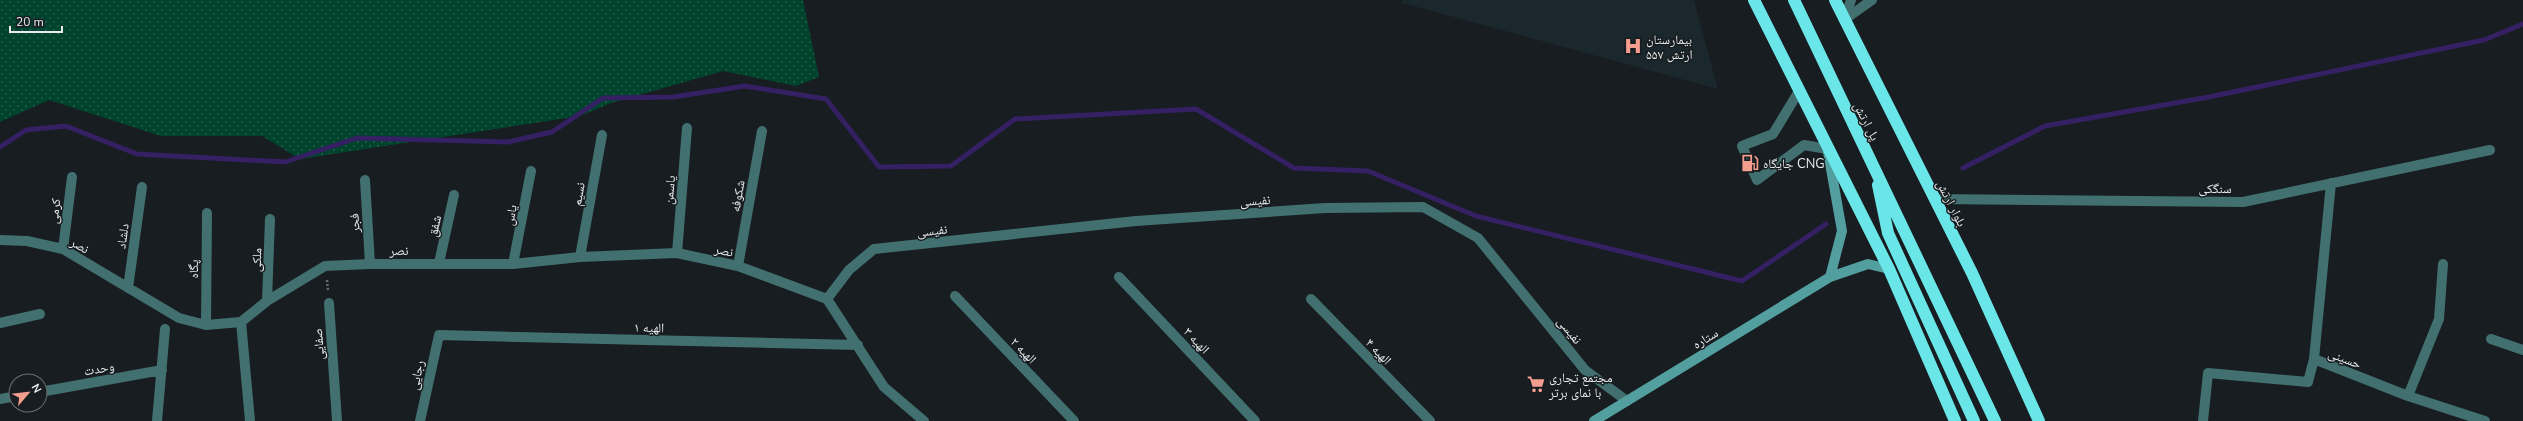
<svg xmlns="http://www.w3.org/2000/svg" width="2523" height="421" viewBox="0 0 2523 421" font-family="'Nunito Sans','Noto Naskh Arabic',sans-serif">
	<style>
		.built { fill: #1a272c }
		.grass { fill: url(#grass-dots) }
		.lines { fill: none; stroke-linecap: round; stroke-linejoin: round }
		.stream { stroke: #342062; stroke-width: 5 }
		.path { stroke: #676c6f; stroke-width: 2.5; stroke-dasharray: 2 2; stroke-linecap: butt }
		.lane { stroke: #426f6f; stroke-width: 10 }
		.street { stroke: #426f6f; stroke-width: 10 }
		.secondary { stroke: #539fa0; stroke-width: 10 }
		.highway { stroke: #6ae6e8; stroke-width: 12 }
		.labels { text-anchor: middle; stroke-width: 3; stroke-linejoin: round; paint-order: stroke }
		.poi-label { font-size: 13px; fill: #e7ebed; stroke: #171d20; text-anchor: start }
		.street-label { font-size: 13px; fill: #e7ebed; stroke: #171d20 }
	</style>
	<defs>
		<pattern id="grass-dots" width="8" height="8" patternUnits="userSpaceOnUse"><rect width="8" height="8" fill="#00432d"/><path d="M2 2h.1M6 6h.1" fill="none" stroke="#255e4c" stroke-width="1.8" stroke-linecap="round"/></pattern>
	</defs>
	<rect width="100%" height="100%" fill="#171d20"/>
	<!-- built -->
	<path class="built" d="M1402 0H1694L1718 89 1402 3Z"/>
	<!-- grass -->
	<path class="grass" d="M0 0H803L819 77 796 86 723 71 611 103 580 116 300 159 262 136H161L49 100 0 122Z"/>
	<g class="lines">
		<!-- stream -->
		<path class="stream" d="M0 147 26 130 66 126 137 154 285 162 357 138 508 142 552 132 603 98 673 97 745 86 826 99 879 167 951 166 1015 119 1196 109 1294 168 1368 171 1476 216 1742 281 1826 224
			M1963 168 2045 126 2209 97 2484 40 2523 24"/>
		<!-- path -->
		<path class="path" d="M327 280 328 291"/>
		<!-- lane -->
		<path class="lane" d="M1799 91 1773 134 1742 146 1757 180 1804 145 1827 149"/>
		<!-- street -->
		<path class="street" d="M1844 20 1872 0
			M1844 20 1851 0
			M365 180 370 264
			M1934 199 2243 202 2490 150
			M0 240 27 241 63 249 179 318 206 325 241 322 267 301 325 266 370 264H513L580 257 677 253 738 266 827 299
			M63 249 72 177
			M677 253 687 128
			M580 257 602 135
			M439 263 454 195
			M513 264 531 171
			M738 266 762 131
			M1119 277 1255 421
			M128 288 142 187
			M955 296 1074 421
			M827 299 849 270 874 249 1136 221 1325 208 1423 207 1478 238 1585 370 1627 401
			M827 299 884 387 924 421
			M1311 299 1430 421
			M267 301 270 219
			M329 303 337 421
			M241 322 250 421
			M0 323 40 314
			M206 325 207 213
			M2491 339 2523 350
			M2314 359 2408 396 2485 421
			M40 392 162 370
			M2408 396 2439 319 2443 264
			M0 399 16 396
			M157 421 165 329
			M420 421 439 335 858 345
			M2203 421 2208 373 2308 382 2314 359 2331 183"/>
		<!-- secondary -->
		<path class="secondary" d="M1828 152 1842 231 1830 277
			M1594 421 1830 277 1868 264 1889 269"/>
		<!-- highway -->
		<path class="highway" d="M1754 0 1889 269 1955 421
			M1794 0 1995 421
			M1835 0 1972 273 2039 421
			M1878 185 1888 233 1974 421"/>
	</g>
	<!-- icons -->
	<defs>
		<g id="hospital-bare" transform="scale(1.38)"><path d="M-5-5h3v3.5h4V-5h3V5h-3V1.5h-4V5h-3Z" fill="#f59d8e" stroke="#171d20" stroke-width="2.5" paint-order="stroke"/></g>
		<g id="fuel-bare" transform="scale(1.38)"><path d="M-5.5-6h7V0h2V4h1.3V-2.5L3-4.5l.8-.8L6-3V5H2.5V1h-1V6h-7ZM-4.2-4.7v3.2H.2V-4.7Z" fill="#f59d8e" stroke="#171d20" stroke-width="2.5" paint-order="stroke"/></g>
		<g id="supermarket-bare" transform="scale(1.38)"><path d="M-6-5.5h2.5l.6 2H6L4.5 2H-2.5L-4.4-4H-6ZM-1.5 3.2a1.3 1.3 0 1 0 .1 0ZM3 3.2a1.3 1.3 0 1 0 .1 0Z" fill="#f59d8e" stroke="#171d20" stroke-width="2.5" paint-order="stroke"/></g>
	</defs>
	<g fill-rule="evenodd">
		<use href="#hospital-bare" x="1633" y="46"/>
		<use href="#fuel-bare" x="1750" y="163"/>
		<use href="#supermarket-bare" x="1536" y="384"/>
	</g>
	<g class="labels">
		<!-- poi labels -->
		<g class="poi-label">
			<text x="1646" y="44">بیمارستان<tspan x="1646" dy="15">۵۵۷ ارتش</tspan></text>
			<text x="1763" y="168">جایگاه CNG</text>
			<text x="1549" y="382">مجتمع تجاری<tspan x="1549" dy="15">با نمای برتر</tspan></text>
		</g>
		<!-- street labels -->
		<g class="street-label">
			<text transform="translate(1867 121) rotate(63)" y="5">پل ارتش</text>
			<text x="2215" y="193">سنگکی</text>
			<text transform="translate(669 190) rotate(-85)" y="5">یاسمن</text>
			<text transform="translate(578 194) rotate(-80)" y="5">نسیم</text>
			<text transform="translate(737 196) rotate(-80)" y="5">شکوفه</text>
			<text transform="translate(1255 200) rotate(-4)" y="5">نفیسی</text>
			<text transform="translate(1952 203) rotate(63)" y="5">بلوار ارتش</text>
			<text transform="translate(54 211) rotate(-83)" y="5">کرمی</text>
			<text transform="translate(510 215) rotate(-79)" y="5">یاس</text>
			<text transform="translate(354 223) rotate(-93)" y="5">فجر</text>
			<text transform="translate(434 226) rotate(-77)" y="5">شفق</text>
			<text transform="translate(932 230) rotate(-6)" y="5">نفیسی</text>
			<text transform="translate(122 236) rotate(-82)" y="5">دلشاد</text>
			<text transform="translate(80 245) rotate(29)" y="5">نصر</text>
			<text transform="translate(399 250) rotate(-1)" y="5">نصر</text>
			<text transform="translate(724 250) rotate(12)" y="5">نصر</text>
			<text transform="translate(256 260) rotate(-88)" y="5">ملکی</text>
			<text transform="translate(193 269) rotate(-90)" y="5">پگاه</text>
			<text transform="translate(649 327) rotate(1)" y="5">الهیه ۱</text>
			<text transform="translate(1570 330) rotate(51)" y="5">نفیسی</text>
			<text transform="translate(1705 338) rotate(-31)" y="5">ستاره</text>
			<text transform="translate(1197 340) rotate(47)" y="5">الهیه ۳</text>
			<text transform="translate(318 344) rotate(-94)" y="5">صفایی</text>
			<text transform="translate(1024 350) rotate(46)" y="5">الهیه ۲</text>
			<text transform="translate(1379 351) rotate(46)" y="5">الهیه ۴</text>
			<text transform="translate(2345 358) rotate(21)" y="5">حسینی</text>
			<text transform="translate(99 368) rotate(-10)" y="5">وحدت</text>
			<text transform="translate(416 375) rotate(-78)" y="5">رجایی</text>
		</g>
	</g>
	<!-- north arrow -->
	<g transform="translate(28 393) rotate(62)"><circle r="19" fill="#171d20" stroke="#6a6f72"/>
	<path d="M0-3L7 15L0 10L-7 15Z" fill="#f59d8e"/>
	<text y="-6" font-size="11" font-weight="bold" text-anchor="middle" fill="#e7ebed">N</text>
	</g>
	<!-- scale -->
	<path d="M10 26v6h52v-6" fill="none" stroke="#e7ebed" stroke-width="2"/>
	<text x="16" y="26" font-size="12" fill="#e7ebed" stroke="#171d20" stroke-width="3" paint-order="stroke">20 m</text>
</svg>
